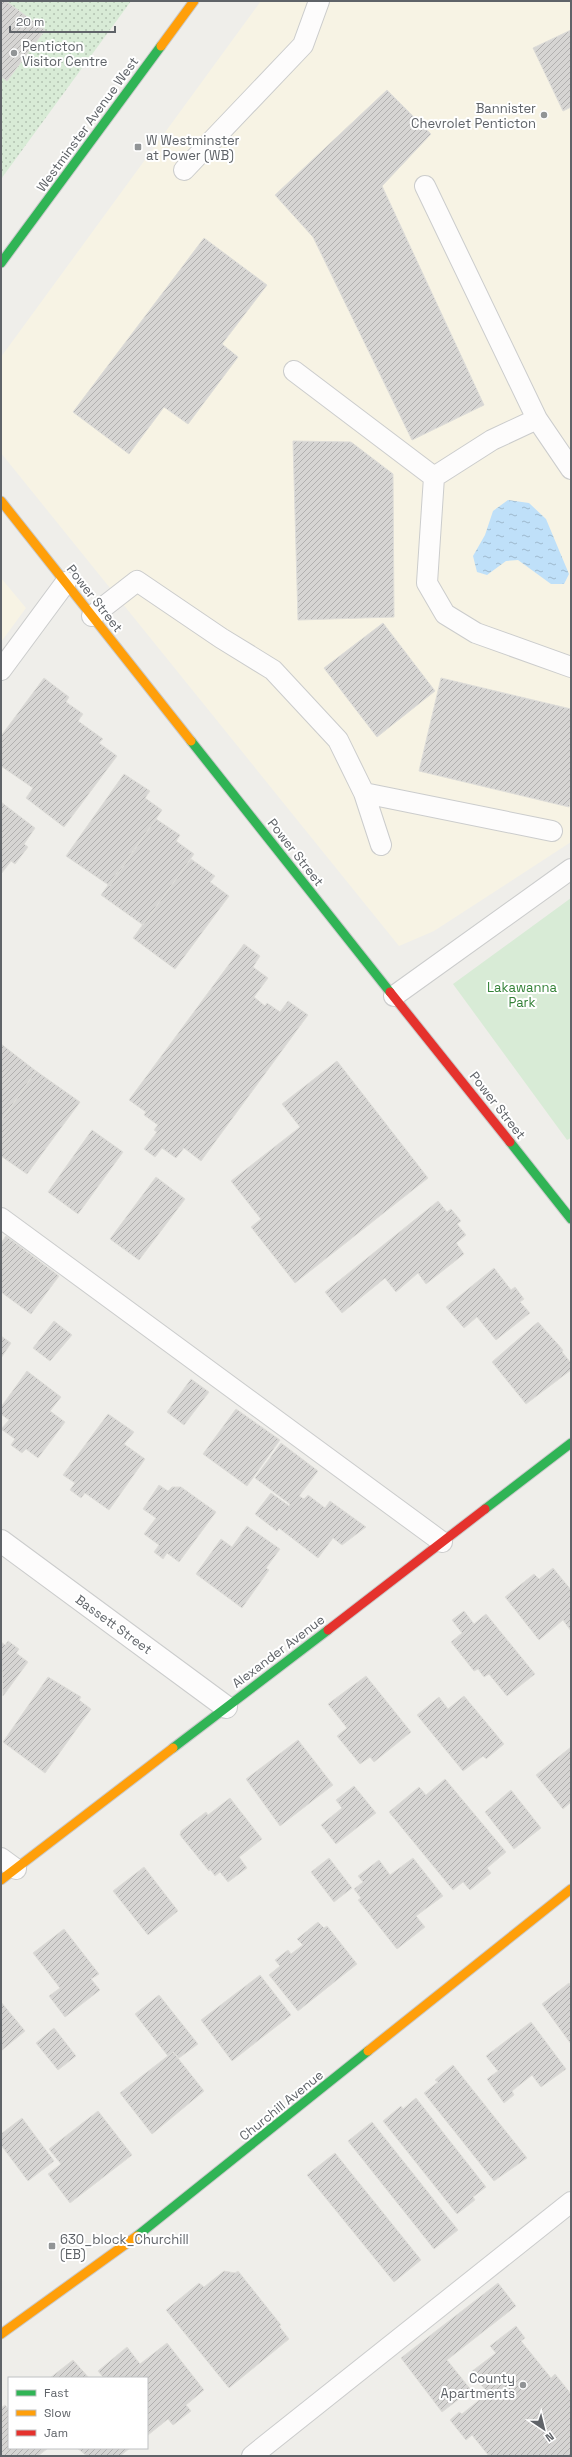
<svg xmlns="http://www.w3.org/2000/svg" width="572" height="2457" viewBox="0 0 572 2457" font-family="'Space Grotesk',sans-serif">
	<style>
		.commercial { fill: #f7f3e4 }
		.green { fill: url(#green-dots) }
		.pitch { fill: #d8ebd6 }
		.water { fill: url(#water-ripples) }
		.building { fill: url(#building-hatch); stroke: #deddd9 }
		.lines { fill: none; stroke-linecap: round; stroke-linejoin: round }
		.lane-casing { stroke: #cbcccc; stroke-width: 22 }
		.street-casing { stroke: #cbcccc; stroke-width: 24 }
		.fast-casing { stroke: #cacacb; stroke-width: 11 }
		.slow-casing { stroke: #cacacb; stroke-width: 11 }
		.jam-casing { stroke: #cacacb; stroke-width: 11 }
		.lane { stroke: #fdfcfc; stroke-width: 20 }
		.street { stroke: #fdfcfc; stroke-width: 22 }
		.fast { stroke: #30b455; stroke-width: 9 }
		.slow { stroke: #ff9f0a; stroke-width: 9 }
		.jam { stroke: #e5322d; stroke-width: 9 }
		.poi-dot { fill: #919496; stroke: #fff; stroke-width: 1.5 }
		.labels { text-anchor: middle; stroke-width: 4; stroke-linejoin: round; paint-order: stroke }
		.poi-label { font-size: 13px; fill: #5f6368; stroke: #fff; text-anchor: start }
		.street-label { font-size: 13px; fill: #5f6368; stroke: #fff }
		.park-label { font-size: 13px; fill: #348238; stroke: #fff }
	</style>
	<defs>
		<pattern id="green-dots" width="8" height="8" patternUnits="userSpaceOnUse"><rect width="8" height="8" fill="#d8ebd6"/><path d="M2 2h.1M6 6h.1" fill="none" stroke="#b2c2b1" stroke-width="1.8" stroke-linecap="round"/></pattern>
		<pattern id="water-ripples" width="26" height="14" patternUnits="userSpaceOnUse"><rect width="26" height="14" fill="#bfe0f9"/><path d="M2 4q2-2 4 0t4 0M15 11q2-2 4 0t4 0" fill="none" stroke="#9eb9cd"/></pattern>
		<pattern id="building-hatch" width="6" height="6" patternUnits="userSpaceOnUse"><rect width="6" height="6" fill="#d6d5d3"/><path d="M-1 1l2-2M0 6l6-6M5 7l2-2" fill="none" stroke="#b1b0af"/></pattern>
	</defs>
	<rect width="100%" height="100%" fill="#efeeea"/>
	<!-- commercial -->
	<path class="commercial" d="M261 1H571V842L434 931 399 946 1 453V357Z
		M1 578 26 608 1 642Z"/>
	<!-- green -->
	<path class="green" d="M1 1H131L1 179Z"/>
	<!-- pitch -->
	<path class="pitch" d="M571 898V1138L567 1140 453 984Z"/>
	<!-- water -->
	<path class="water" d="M508 500 529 503 546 519 569 574 564 584H551L518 560 506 561 487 575 477 572 473 556 485 535 493 511Z"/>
	<!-- building -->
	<path class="building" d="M1 1H9L7 2 45 30 7 81 1 77Z
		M571 30V107L563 111 533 48Z
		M387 90 431 134 382 186 484 405 412 440 313 237 275 195Z
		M204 238 267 285 222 344 238 357 188 424 164 407 129 454 73 412Z
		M293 441 351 442 393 474 394 617 298 620Z
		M383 623 435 691 377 737 324 668Z
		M44 678 69 697 66 702 83 714 78 721 103 739 99 743 117 756 64 827 26 798 33 788 1 766V736Z
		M441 678 571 709V798L569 807 419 771Z
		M124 774 150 791 145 798 162 810 110 886 66 856Z
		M1 802 35 828 24 844 28 847 15 864 11 861 1 874Z
		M156 819 180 835 176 841 194 854 143 925 101 895Z
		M191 859 215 876 210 882 229 896 175 969 133 938Z
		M244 944 260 956 253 967 268 978 254 997 265 1006 267 1003 280 1012 288 1001 308 1015 201 1161 184 1148 176 1158 162 1148 155 1157 144 1149 157 1132 154 1130 158 1125 144 1115 146 1112 129 1100Z
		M1 1044 36 1071 1 1121Z
		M337 1061 428 1178 295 1283 251 1227 261 1219 231 1181 300 1127 282 1104Z
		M36 1071 80 1102 27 1174 1 1156V1121Z
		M92 1130 123 1152 78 1214 48 1192Z
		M156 1177 185 1199 139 1260 110 1239Z
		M438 1201 447 1212 451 1209 461 1221 457 1224 466 1235 456 1243 464 1254 426 1284 418 1273 396 1292 385 1278 342 1313 325 1292Z
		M6 1236 59 1276 31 1314 1 1292V1243Z
		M494 1268 511 1290 515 1287 524 1299 520 1302 530 1313 496 1340 477 1317 464 1328 446 1307Z
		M54 1321 72 1335 50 1361 33 1348Z
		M538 1322 563 1350 562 1352 571 1363V1370L526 1404 492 1362Z
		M1 1336 11 1343 1 1358Z
		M27 1371 61 1397 50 1411 65 1422 38 1458 26 1449 22 1453 11 1445 15 1439 1 1429 9 1420 1 1414V1407Z
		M191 1379 209 1392 184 1425 167 1412Z
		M236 1409 280 1440 247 1486 203 1454Z
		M108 1414 134 1432 124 1444 145 1459 109 1510 85 1493 81 1498 70 1490 75 1483 63 1475Z
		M281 1443 318 1471 299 1496 304 1499 308 1495 325 1508 330 1501 366 1527 342 1545 333 1538 318 1558 279 1528 277 1531 255 1514 271 1493 289 1506 290 1504 255 1478Z
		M159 1485 168 1491 172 1487H181L216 1512 179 1562 167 1553 163 1559 154 1552 159 1545 144 1534 156 1518 143 1509Z
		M247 1526 280 1549 266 1568 269 1570 242 1608 196 1574 221 1539 232 1547Z
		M553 1568 571 1590V1631L563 1620 539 1640 505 1597 534 1574 539 1579Z
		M464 1611 474 1624 486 1614 535 1674 507 1696 489 1674 484 1677 478 1669 474 1671 451 1642 462 1633 452 1620Z
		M8 1641 19 1649 16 1653 28 1662 3 1696 1 1642 5 1645Z
		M366 1676 411 1732 374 1762 370 1757 360 1764 337 1736 347 1728 328 1704Z
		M48 1677 81 1697 79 1700 91 1709 45 1773 3 1742Z
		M464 1696 504 1744 486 1759 483 1756 463 1771 417 1715 439 1697 448 1709Z
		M298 1740 333 1785 280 1826 246 1779Z
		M571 1747V1802L563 1809 536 1775Z
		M445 1779 506 1852 487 1868 491 1873 470 1890 463 1882 453 1890 389 1812 419 1787 426 1795Z
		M354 1786 376 1813 336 1844 321 1825 342 1808 336 1800Z
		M511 1790 541 1828 514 1849 485 1812Z
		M230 1798 262 1839 239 1857 247 1868 228 1882 220 1872 215 1876 210 1869 209 1871 180 1835 181 1831 206 1812 208 1815Z
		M329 1858 352 1888 334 1902 311 1872Z
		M413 1858 443 1896 416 1916 425 1927 397 1949 358 1900 361 1898 354 1889 363 1882 358 1876 379 1860 390 1875Z
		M144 1867 178 1911 148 1935 113 1891Z
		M318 1922 324 1928 327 1926 357 1964 298 2011 269 1975 280 1966 275 1960 288 1950 291 1954 303 1945 297 1939Z
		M64 1929 99 1974 91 1979 100 1990 65 2017 49 1996 60 1988 33 1953Z
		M260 1975 291 2015 232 2061 201 2020Z
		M569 1983 571 1986V2044L542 2004Z
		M159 1995 198 2044 179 2058 173 2052 168 2056 135 2014Z
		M1 2002 25 2031 1 2051Z
		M531 2022 566 2069 541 2087 532 2075 512 2091 514 2095 504 2103 487 2079 498 2071 486 2056Z
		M54 2028 76 2056 58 2070 36 2043Z
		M173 2052 204 2091 152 2134 120 2093Z
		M453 2065 527 2158 494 2181 424 2093 438 2082 435 2080Z
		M416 2098 486 2187 473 2197 475 2200 457 2214 383 2121 401 2106 403 2109Z
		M98 2111 132 2155 70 2203 48 2174 61 2164 49 2149Z
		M22 2118 54 2161 28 2181 1 2145V2134Z
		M372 2122 458 2230 434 2249 348 2141Z
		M335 2153 421 2260 394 2282 307 2175Z
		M224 2271 235 2273 238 2271 281 2325 279 2326 289 2339 229 2388 166 2310 199 2283 204 2287Z
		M498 2283 516 2306 447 2360 471 2390 442 2412 401 2358Z
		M516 2326 525 2338 521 2341 551 2378 555 2374 571 2394V2456H489L472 2435 466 2440 450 2420 459 2412 462 2414 488 2393 471 2372 496 2353 490 2346Z
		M167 2343 204 2390 186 2405 191 2411 173 2425 168 2419 148 2435 147 2378H104L98 2371 127 2347 140 2364Z
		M73 2360 89 2378H50Z
		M5 2405 9 2410V2448H48L38 2456H1V2408Z
		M77 2448H130L120 2456H87Z"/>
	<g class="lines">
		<!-- lane casing -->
		<g class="lane-casing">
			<path id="lane" d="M184 170 303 45 319 1
				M425 186 537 419
				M294 371 434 477
				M434 477 427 583 445 614 476 633 571 667
				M434 477 492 440 537 419 571 469
				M92 616 137 581 221 638 273 670 338 740 364 793 381 845
				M1 670 66 582
				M364 793 552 831
				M394 996 571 869
				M1 1218 442 1542
				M1 1858 16 1869
				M252 2456 571 2202"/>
		</g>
		<!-- street casing -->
		<g class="street-casing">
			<path id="street" d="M1 1541 226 1707"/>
		</g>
		<!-- fast casing -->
		<g class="fast-casing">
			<path id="fast" d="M1 263 161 46
				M191 741 390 992
				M510 1142 571 1219
				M485 1509 571 1443
				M173 1748 328 1630
				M137 2236 368 2051"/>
		</g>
		<!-- slow casing -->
		<g class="slow-casing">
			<path id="slow" d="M161 46 194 1
				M1 501 191 741
				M1 1880 173 1748
				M368 2051 571 1889
				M1 2334 137 2236"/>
		</g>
		<!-- jam casing -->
		<g class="jam-casing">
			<path id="jam" d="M390 992 510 1142
				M328 1630 485 1509"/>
		</g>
		<!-- lane -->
		<use href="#lane" class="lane"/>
		<!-- street -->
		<use href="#street" class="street"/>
		<!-- fast -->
		<use href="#fast" class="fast"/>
		<!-- slow -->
		<use href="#slow" class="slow"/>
		<!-- jam -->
		<use href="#jam" class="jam"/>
	</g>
	<!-- markers -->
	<g class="poi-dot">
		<circle cx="14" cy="53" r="4"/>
		<circle cx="544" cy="115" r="4"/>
		<rect x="134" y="143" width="8" height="8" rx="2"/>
		<rect x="48" y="2242" width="8" height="8" rx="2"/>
		<circle cx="523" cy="2385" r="4"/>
	</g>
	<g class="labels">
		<!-- poi labels -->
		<g class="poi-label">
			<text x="22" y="51">Penticton<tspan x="22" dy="15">Visitor Centre</tspan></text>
			<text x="536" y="113" text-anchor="end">Bannister<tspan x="536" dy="15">Chevrolet Penticton</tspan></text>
			<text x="146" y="145">W Westminster<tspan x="146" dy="15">at Power (WB)</tspan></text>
			<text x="60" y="2244">630_block_Churchill<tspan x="60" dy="15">(EB)</tspan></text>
			<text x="515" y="2383" text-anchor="end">County<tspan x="515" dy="15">Apartments</tspan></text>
		</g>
		<!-- street labels -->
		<g class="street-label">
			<text transform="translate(87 124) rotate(-54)" y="5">Westminster Avenue West</text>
			<text transform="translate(95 598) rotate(52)" y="5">Power Street</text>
			<text transform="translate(296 852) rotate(52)" y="5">Power Street</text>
			<text transform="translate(498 1105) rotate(52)" y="5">Power Street</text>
			<text transform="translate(114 1624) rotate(36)" y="5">Bassett Street</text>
			<text transform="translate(278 1651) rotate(-37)" y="5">Alexander Avenue</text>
			<text transform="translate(281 2105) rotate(-39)" y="5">Churchill Avenue</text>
		</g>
		<!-- park labels -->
		<g class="park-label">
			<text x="522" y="992">Lakawanna<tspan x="522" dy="15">Park</tspan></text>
		</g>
	</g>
	<!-- border -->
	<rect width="572" height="2457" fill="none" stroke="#5f6368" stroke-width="4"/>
	<!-- legend -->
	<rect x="8" y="2377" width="140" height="72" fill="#ffffff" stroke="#bfc1c3"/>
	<rect x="16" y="2390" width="20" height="6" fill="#30b455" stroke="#bfc1c3"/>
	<text x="44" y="2397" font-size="12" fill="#5f6368">Fast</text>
	<rect x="16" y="2410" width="20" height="6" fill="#ff9f0a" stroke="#bfc1c3"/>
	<text x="44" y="2417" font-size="12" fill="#5f6368">Slow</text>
	<rect x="16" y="2430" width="20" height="6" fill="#e5322d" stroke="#bfc1c3"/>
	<text x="44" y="2437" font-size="12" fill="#5f6368">Jam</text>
	<!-- north arrow -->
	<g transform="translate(544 2429) rotate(145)" stroke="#ffffff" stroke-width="3" paint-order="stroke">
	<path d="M0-3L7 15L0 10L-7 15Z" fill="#5f6368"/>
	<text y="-6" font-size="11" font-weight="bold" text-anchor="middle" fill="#5f6368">N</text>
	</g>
	<!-- scale -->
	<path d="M10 26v6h105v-6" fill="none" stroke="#5f6368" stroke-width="2"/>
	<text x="16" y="26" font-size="12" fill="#5f6368" stroke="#ffffff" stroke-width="3" paint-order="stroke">20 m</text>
</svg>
